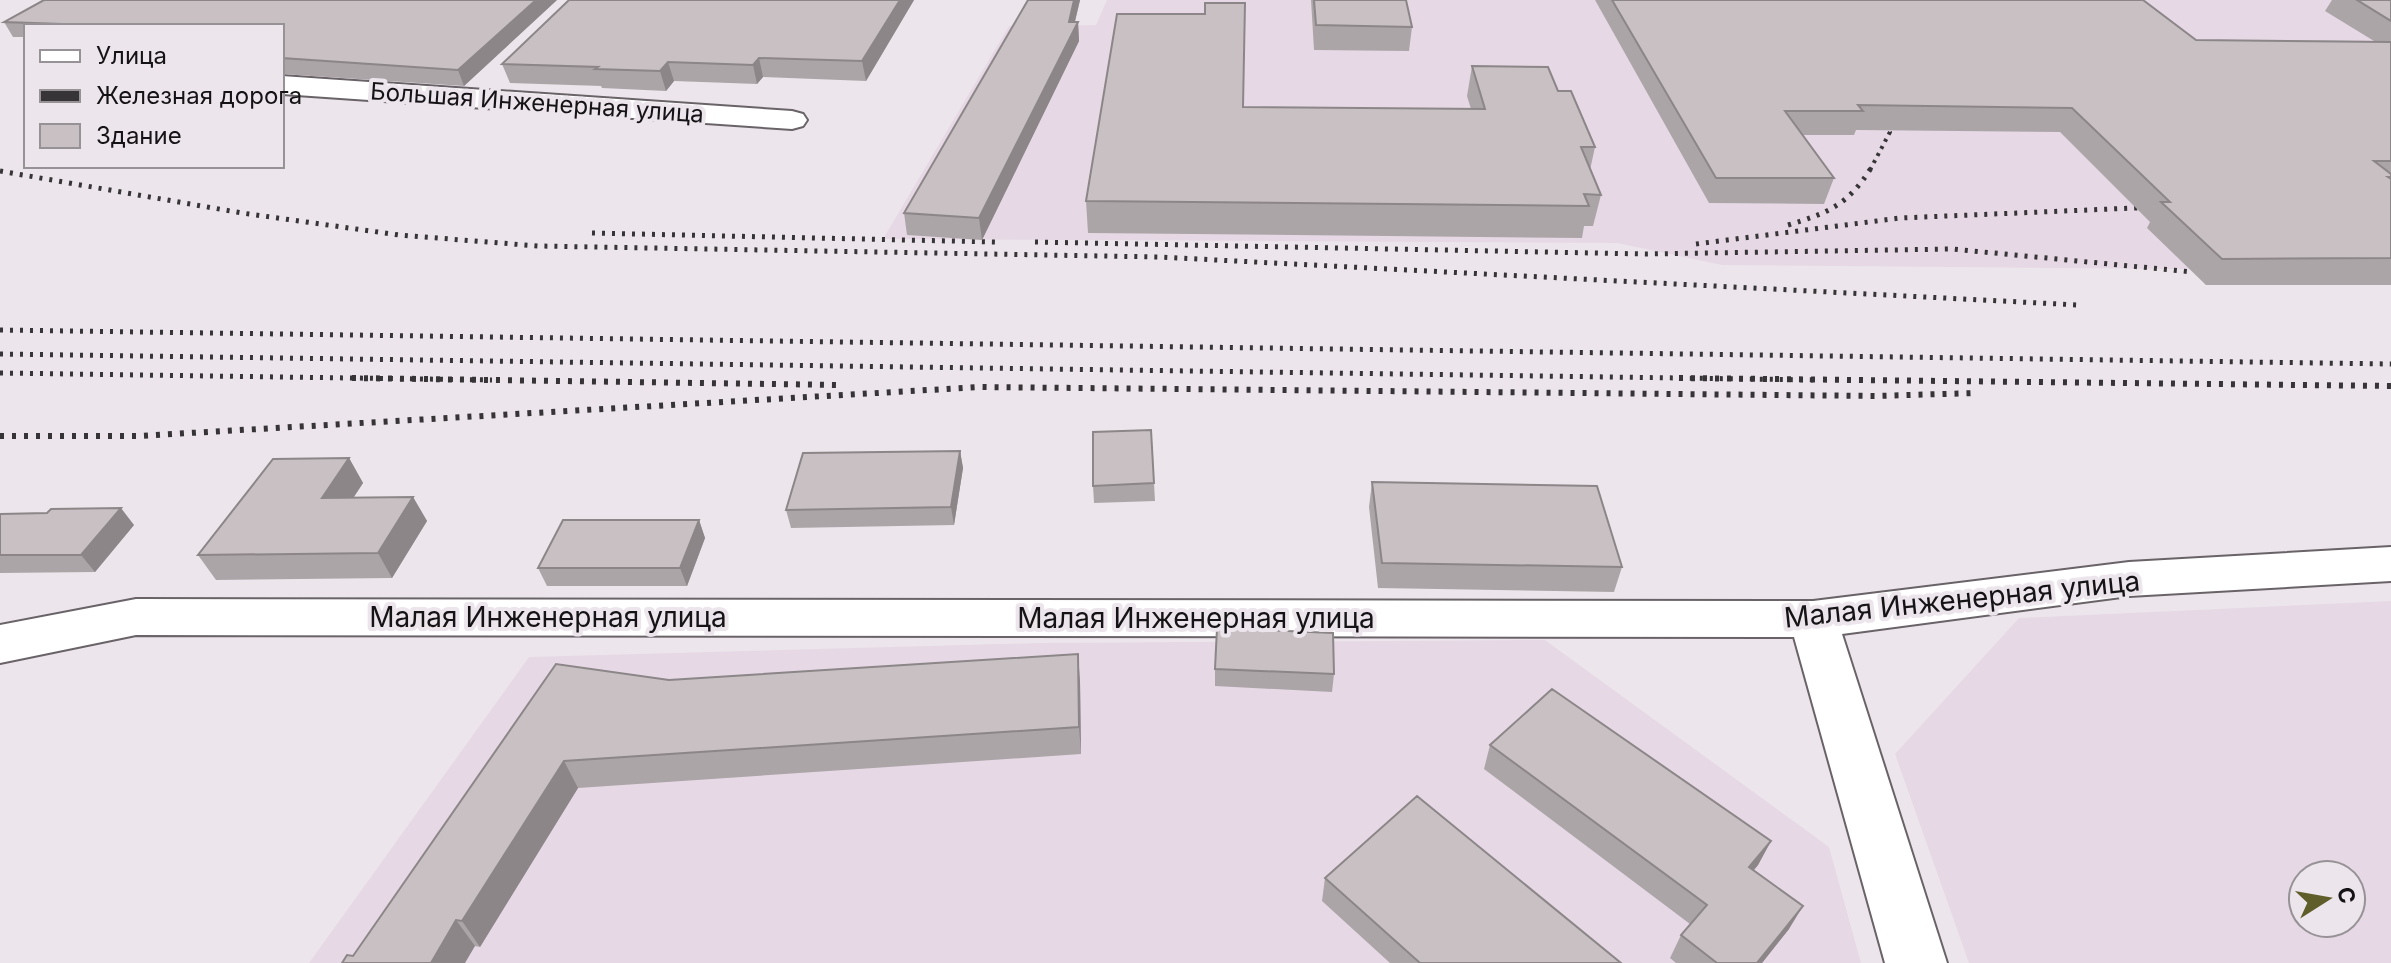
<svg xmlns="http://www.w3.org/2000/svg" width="2391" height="963" viewBox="0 0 2391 963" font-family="Inter,sans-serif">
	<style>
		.built { fill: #e6d9e5; fill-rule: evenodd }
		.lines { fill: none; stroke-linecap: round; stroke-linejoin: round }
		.street-casing { stroke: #696368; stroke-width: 4 }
		.street { fill: #fff; fill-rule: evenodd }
		.rail-far2 { stroke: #363436; stroke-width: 4; stroke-dasharray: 3 5; stroke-linecap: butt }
		.rail-far1 { stroke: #363436; stroke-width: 5; stroke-dasharray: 3 7; stroke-linecap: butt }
		.rail { stroke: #363436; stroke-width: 6; stroke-dasharray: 4 8; stroke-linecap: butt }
		.wall { fill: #aca5a8 }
		.shaded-wall { fill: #8c8688 }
		.building { fill: #c8c0c3; stroke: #8c8688; stroke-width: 2 }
		.labels { text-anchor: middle; stroke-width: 8; stroke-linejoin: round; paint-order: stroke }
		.far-street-label { font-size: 24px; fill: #151315; stroke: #ece6ec }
		.street-label { font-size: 28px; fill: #151315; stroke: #ece6ec }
	</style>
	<rect width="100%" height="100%" fill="#ece6ec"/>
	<!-- built -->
	<path class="built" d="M1107 0H2391V271L1722 265 1617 243 883 239 1009 26 1096 25Z
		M2391 601V963H1969L1895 754 2019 618ZM2303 875H2351V923H2303Z
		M1545 640 1829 847 1861 963H309L529 657 1039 643Z"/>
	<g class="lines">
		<!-- street casing -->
		<g class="street-casing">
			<path id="street" d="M282 76 792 111 803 114 807 120 803 126 792 129 282 94Z
				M2391 547V581L2129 596 1842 634 1947 963H1885L1794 637 136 635 0 663V625L136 599 1813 601 2129 562Z"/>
		</g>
		<!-- street -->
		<use href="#street" class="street"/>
		<!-- rail-far2 -->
		<path class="rail-far2" d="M1870 170 1890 132 1878 112"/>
		<!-- rail-far1 -->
		<path class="rail-far1" d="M0 171 242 213 399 235 538 246 1159 257 2078 305
			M1788 225C1828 213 1848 205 1871 168
			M592 233 995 242
			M1035 242 1645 254 1952 249 2193 272
			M1696 244 1900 218 2158 207
			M0 330 2391 364
			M0 354 1819 380
			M0 373 492 380"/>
		<!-- rail -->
		<path class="rail" d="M352 378 840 385
			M1679 378 2391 386
			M0 436H138L980 387 1876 396 1976 393"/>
	</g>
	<!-- wall -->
	<path class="wall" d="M557 0 464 86 282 74V26H26V37H13L4 22Z
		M914 0 866 81 763 77 757 84 674 81 666 91 602 88 601 86 510 83 502 64Z
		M1028 0H1080L1075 22H1078L1079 41 982 240 907 235 904 213Z
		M1311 0H1406L1412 27 1409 51 1314 50Z
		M1595 0H2143L2196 40 2374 41 2325 11 2332 0H2391V285H2206L2147 228 2150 222 2060 132 1856 130 1854 135H1803L1834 178 1824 204 1709 203Z
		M1205 14 1243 107 1471 109 1467 96 1472 66 1558 91 1595 147 1590 170 1601 195 1593 226H1584L1582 238 1088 233 1086 201Z
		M960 451 963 468 954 525 791 528 786 510Z
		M349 458 363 483 354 497H413L427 521 392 578 216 580 198 555Z
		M1372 482 1622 567 1614 592 1378 588 1369 507Z
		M1154 483 1155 501 1094 503 1093 486Z
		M0 514 134 525 95 572 0 573Z
		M699 520 705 538 687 586H547L538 568Z
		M556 664 669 680 1080 681 1081 754 578 788 480 947 475 946 353 956Z
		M1215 669 1334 674 1332 692 1215 686Z
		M1490 745 1771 841 1758 865 1754 870 1789 929 1762 963H1676L1670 958 1681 935 1690 924 1484 769Z
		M1325 878 1621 963H1390L1322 901Z"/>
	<!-- shaded-wall -->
	<path class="shaded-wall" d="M536 0H557L464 86 458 70Z
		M900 0H914L866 81 862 61Z
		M1074 0H1080L1072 33 1078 22 1079 41 982 240 979 218 1069 22Z
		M759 58 763 77 757 84 753 65Z
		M668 62 674 81 666 91 660 71Z
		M960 451 963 468 954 525 951 507Z
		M349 458 363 483 337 522 322 498Z
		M413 497 427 521 392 578 378 553Z
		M121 508 134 525 95 572 81 555Z
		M699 520 705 538 687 586 680 568Z
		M1078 654 1080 681 1081 754 1079 727Z
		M564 761 578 788 480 947 462 921Z
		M1771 841 1758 865 1736 891 1749 867Z
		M1803 906 1789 929 1762 963H1757Z
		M456 920 475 946 465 963H431Z"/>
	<!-- building -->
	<path class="building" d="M44 0H536L458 70 282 58V26H121L4 22Z
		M569 0H900L862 61 759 58 753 65 668 62 660 71 595 69 598 67 502 64Z
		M1028 0H1074L1069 22H1078L979 218 904 213Z
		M1314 0H1406L1412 27 1316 25Z
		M1612 0H2143L2196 40 2391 42V161H2374L2391 174V177H2388L2391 179V258L2222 259 2161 202H2170L2072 108 1858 105 1863 111H1785L1834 178H1716Z
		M2357 0H2391V21Z
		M1205 3H1245L1243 107 1485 109 1472 66 1548 67 1558 91H1571L1595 147H1581L1601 195 1584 194 1589 206 1086 201 1117 14H1205Z
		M1151 430 1154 483 1093 486V432Z
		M960 451 951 507 786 510 803 453Z
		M349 458 322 498 413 497 378 553 198 555 273 459Z
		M1372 482 1597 486 1622 567 1382 563Z
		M121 508 81 555H0V514L47 513 51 509Z
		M563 520H699L680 568H538Z
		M1217 628 1333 633 1334 674 1215 669Z
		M1078 654 1079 727 564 761 462 921 456 920 431 963H342L347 955 353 956 556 664 669 680Z
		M1552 689 1771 841 1749 867 1803 906 1757 963H1717L1681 935 1707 905 1490 745Z
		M1417 796 1621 963H1420L1325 878Z"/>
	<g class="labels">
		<!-- far-street labels -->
		<g class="far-street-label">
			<text transform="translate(537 103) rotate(4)" y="8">Большая Инженерная улица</text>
		</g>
		<!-- street labels -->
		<g class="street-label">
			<text transform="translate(1962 599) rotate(-6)" y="10">Малая Инженерная улица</text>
			<text x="548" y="627">Малая Инженерная улица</text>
			<text x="1196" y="628">Малая Инженерная улица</text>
		</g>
	</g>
	<!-- legend -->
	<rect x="24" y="24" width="260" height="144" fill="#ece6ec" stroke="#969296" stroke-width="2"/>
	<rect x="40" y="50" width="40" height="12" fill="#ffffff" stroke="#969296" stroke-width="2"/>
	<text x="96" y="64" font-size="24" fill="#151315">Улица</text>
	<rect x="40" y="90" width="40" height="12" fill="#363436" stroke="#969296" stroke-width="2"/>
	<text x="96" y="104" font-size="24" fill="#151315">Железная дорога</text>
	<rect x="40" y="124" width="40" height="24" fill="#c8c0c3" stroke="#969296" stroke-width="2"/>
	<text x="96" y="144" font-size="24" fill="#151315">Здание</text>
	<!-- north arrow -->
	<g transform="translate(2327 899) rotate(79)"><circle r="38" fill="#ece6ec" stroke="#969296" stroke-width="2"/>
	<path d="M0-6L14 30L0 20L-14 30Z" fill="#5f5d29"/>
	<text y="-12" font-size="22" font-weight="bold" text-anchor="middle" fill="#151315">С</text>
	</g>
</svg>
